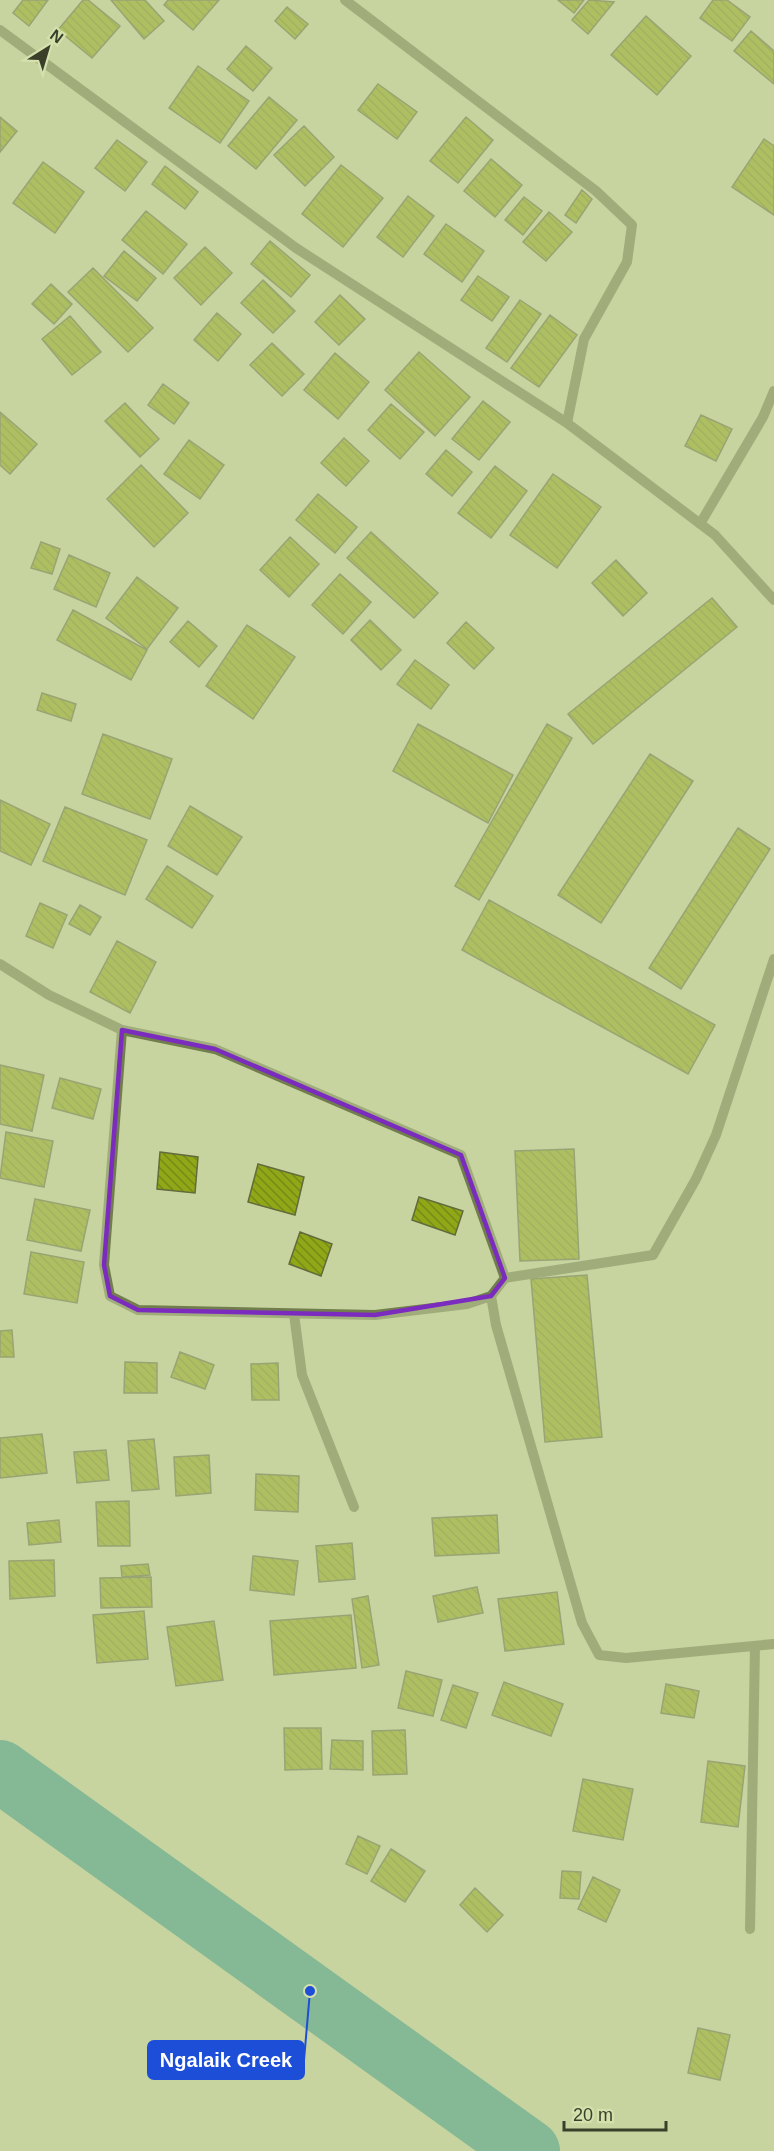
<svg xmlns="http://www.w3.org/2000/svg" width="774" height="2151" viewBox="0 0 774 2151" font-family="Helvetica,sans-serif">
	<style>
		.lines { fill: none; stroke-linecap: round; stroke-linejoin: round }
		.river { stroke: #379785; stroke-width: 62 }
		.building { fill: url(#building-back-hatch); stroke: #616b3c; stroke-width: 1.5 }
		.minor { stroke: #727d4d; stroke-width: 10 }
		.marked { fill: none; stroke: #7b2cbf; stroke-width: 4.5; stroke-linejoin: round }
		.leader { fill: none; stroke: #1d4ed8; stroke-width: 2 }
		.callout-dot { fill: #1d4ed8; stroke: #d4e1ad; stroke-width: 2 }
		.callout { fill: #1d4ed8; stroke: #1d4ed8; stroke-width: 2 }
		.callout-label { font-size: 20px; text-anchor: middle; font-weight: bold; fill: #fff }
	</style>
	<defs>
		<pattern id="building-back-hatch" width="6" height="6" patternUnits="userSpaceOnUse" patternTransform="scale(1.5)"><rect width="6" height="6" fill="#90a718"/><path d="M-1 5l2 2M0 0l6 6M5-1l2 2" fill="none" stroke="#778916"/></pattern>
	</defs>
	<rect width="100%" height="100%" fill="#c7d4a0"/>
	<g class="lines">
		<!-- river -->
		<path class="river" d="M0 1771 529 2151"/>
	</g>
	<!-- building -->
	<path class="building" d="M23 0H48L29 26 13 13Z
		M83 0H88L120 26 92 58 58 30Z
		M111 0H145L164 21 144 39Z
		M168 0H219L193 30 164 5Z
		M558 0H584L574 13Z
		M589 0 614 2 588 34 572 20Z
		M713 0H727L750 17 732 41 700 18Z
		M287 7 308 24 295 39 275 21Z
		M646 16 691 56 657 95 611 55Z
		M751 31 774 51V84L734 51Z
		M246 46 272 68 253 91 227 69Z
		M198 66 249 101 220 143 169 108Z
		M378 84 417 112 397 139 358 110Z
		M269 97 297 120 256 169 228 146Z
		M0 117 17 131 0 152Z
		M466 117 493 140 458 183 430 161Z
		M304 126 334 157 305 186 274 155Z
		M764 139 774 146V215L732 187Z
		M117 140 147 162 125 191 95 168Z
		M491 159 522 185 495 217 464 191Z
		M43 162 84 192 55 233 13 203Z
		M341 165 383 198 343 247 302 214Z
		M165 166 198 192 185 209 152 184Z
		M582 190 592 199 576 223 565 215Z
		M408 196 434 216 403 257 377 237Z
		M524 197 542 211 523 235 505 220Z
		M146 211 187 244 163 274 122 240Z
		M549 212 572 232 546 261 523 242Z
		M446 224 484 251 462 282 424 254Z
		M270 241 310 275 291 297 251 264Z
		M205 247 232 273 201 305 174 278Z
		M124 251 156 278 137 301 104 276Z
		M93 268 153 328 128 352 68 292Z
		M478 276 509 297 492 321 461 300Z
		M263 280 295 311 273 333 241 303Z
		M51 284 72 304 54 324 32 304Z
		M340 295 365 319 339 345 315 322Z
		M520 300 541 314 507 362 486 348Z
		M217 313 241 334 218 361 194 340Z
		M550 315 577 335 539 387 511 368Z
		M70 316 101 352 72 375 42 339Z
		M272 343 304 374 282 396 250 365Z
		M419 352 470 397 435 436 385 390Z
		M335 353 369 382 338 419 304 390Z
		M163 384 189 403 174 424 148 405Z
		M483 401 510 422 479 460 452 439Z
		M125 403 159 439 140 457 105 421Z
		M391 404 424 432 400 459 368 430Z
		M0 412 37 444 10 474 0 465Z
		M701 415 732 429 716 461 685 446Z
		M344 438 369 461 346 486 321 463Z
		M189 440 224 465 200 499 164 474Z
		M446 450 472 472 452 496 426 474Z
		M141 465 188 513 154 547 107 499Z
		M495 466 527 491 491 538 458 513Z
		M553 474 601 507 557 568 510 535Z
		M318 494 357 527 335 553 296 520Z
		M371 532 438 593 414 618 347 558Z
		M290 537 319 564 289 597 260 570Z
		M41 542 60 549 52 574 31 568Z
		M69 555 110 573 96 607 54 589Z
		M616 560 647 593 623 616 592 583Z
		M340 574 371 602 343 634 312 605Z
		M137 577 178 608 147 649 106 618Z
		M712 598 737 627 593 744 568 714Z
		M73 610 147 650 131 680 57 640Z
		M370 620 401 650 381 670 351 640Z
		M188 621 217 646 199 667 170 642Z
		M466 622 494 648 474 669 447 643Z
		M247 625 295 657 253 719 206 686Z
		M415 660 449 685 431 709 397 684Z
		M42 693 76 704 71 721 37 710Z
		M418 724 513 775 488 823 393 771Z
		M547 724 572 738 479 900 455 886Z
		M103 734 172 759 150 819 82 794Z
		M650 754 693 781 601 923 558 895Z
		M0 800 50 824 31 865 0 851Z
		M190 806 242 837 217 875 168 846Z
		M65 807 147 840 125 895 43 861Z
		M738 828 770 849 681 989 649 968Z
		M167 866 213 896 192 928 146 899Z
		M489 900 715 1025 688 1074 462 950Z
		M40 903 67 915 53 948 26 936Z
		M80 905 101 917 90 935 69 924Z
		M117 941 156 962 130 1013 90 992Z
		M0 1065 44 1075 32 1131 0 1124Z
		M60 1078 101 1089 93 1119 52 1108Z
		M6 1132 53 1141 44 1187 0 1178Z
		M574 1149 579 1259 520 1261 515 1151Z
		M160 1152 198 1157 195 1193 157 1189Z
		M258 1164 304 1177 295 1215 248 1202Z
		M419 1197 463 1211 455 1235 412 1220Z
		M35 1199 90 1210 81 1251 27 1240Z
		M300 1232 332 1244 321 1276 289 1264Z
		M31 1252 84 1262 77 1303 24 1294Z
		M587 1275 602 1437 545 1442 531 1279Z
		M12 1330 14 1357H0V1331Z
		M180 1352 214 1365 205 1389 171 1377Z
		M125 1362 157 1363V1393H124Z
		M278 1363 279 1400H252L251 1364Z
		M42 1434 47 1473 0 1478V1438Z
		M154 1439 159 1489 132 1491 128 1441Z
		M106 1450 109 1480 77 1483 74 1452Z
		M209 1455 211 1493 176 1496 174 1457Z
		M256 1474 299 1476 298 1512 255 1510Z
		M129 1501 130 1546H98L96 1502Z
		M497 1515 499 1553 435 1556 432 1518Z
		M59 1520 61 1542 29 1545 27 1523Z
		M352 1543 355 1579 319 1582 316 1546Z
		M253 1556 298 1561 294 1595 250 1590Z
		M54 1560 55 1596 10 1599 9 1561Z
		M148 1564 150 1575 122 1577 121 1566Z
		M151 1577 152 1607 101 1608 100 1578Z
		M477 1587 483 1613 438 1622 433 1596Z
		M557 1592 564 1644 505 1651 498 1599Z
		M368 1596 379 1665 362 1668 352 1599Z
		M144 1611 148 1659 97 1663 93 1615Z
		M351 1615 356 1668 274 1675 270 1621Z
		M214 1621 223 1680 176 1686 167 1627Z
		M406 1671 442 1680 433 1716 398 1708Z
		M504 1682 563 1704 551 1736 492 1715Z
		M666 1684 699 1691 694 1718 661 1713Z
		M453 1685 478 1693 466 1728 441 1720Z
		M284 1728H321L322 1769 285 1770Z
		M405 1730 407 1774 373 1775 372 1731Z
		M332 1740 363 1741V1770L330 1769Z
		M708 1761 745 1766 738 1827 701 1822Z
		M583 1779 633 1789 623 1840 573 1831Z
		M358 1836 380 1846 367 1874 346 1864Z
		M391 1849 425 1871 405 1902 371 1881Z
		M562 1871 581 1872 579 1899 560 1898Z
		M593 1877 620 1890 606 1922 578 1909Z
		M475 1888 503 1915 487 1932 460 1905Z
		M698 2028 730 2035 720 2080 688 2073Z"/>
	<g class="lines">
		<!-- minor -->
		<path class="minor" d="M345 0 596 191 632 225 627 262 584 339 567 423
			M0 30 296 248 567 423 715 535 774 600
			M700 524 763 417 774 391
			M0 964 49 995 122 1030 215 1049 461 1155 505 1278
			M122 1030 104 1265 110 1296 138 1310 375 1315 467 1304 491 1296 505 1278 653 1255 696 1179 716 1135 774 959
			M491 1296 496 1325 582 1623 599 1655 626 1658 774 1644
			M294 1314 302 1375 354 1507
			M750 1929 755 1646"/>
	</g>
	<!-- marked area -->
	<path d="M0 0H774V2151H0ZM122 1030 215 1049 461 1155 505 1278 491 1296 375 1315 138 1310 110 1296 104 1265Z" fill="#c7d4a0" fill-opacity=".55" fill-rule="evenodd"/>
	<path class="marked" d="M122 1030 215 1049 461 1155 505 1278 491 1296 375 1315 138 1310 110 1296 104 1265Z"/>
	<!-- callouts -->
	<path class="leader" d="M310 1991L304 2060"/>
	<circle class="callout-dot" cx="310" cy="1991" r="6"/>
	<rect class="callout" x="148" y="2041" width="156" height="38" rx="6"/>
	<g class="callout-label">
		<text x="226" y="2067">Ngalaik Creek</text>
	</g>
	<!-- north arrow -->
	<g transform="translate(48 48) rotate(37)" stroke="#d4e1ad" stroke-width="4.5" paint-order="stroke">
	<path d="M0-4.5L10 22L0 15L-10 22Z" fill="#3a3f2a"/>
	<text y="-9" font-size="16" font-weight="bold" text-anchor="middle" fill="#3a3f2a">N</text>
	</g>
	<!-- scale -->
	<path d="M564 2121v9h102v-9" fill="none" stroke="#3a3f2a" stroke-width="3"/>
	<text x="573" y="2121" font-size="18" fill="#3a3f2a" stroke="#d4e1ad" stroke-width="4.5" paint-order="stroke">20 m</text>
</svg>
